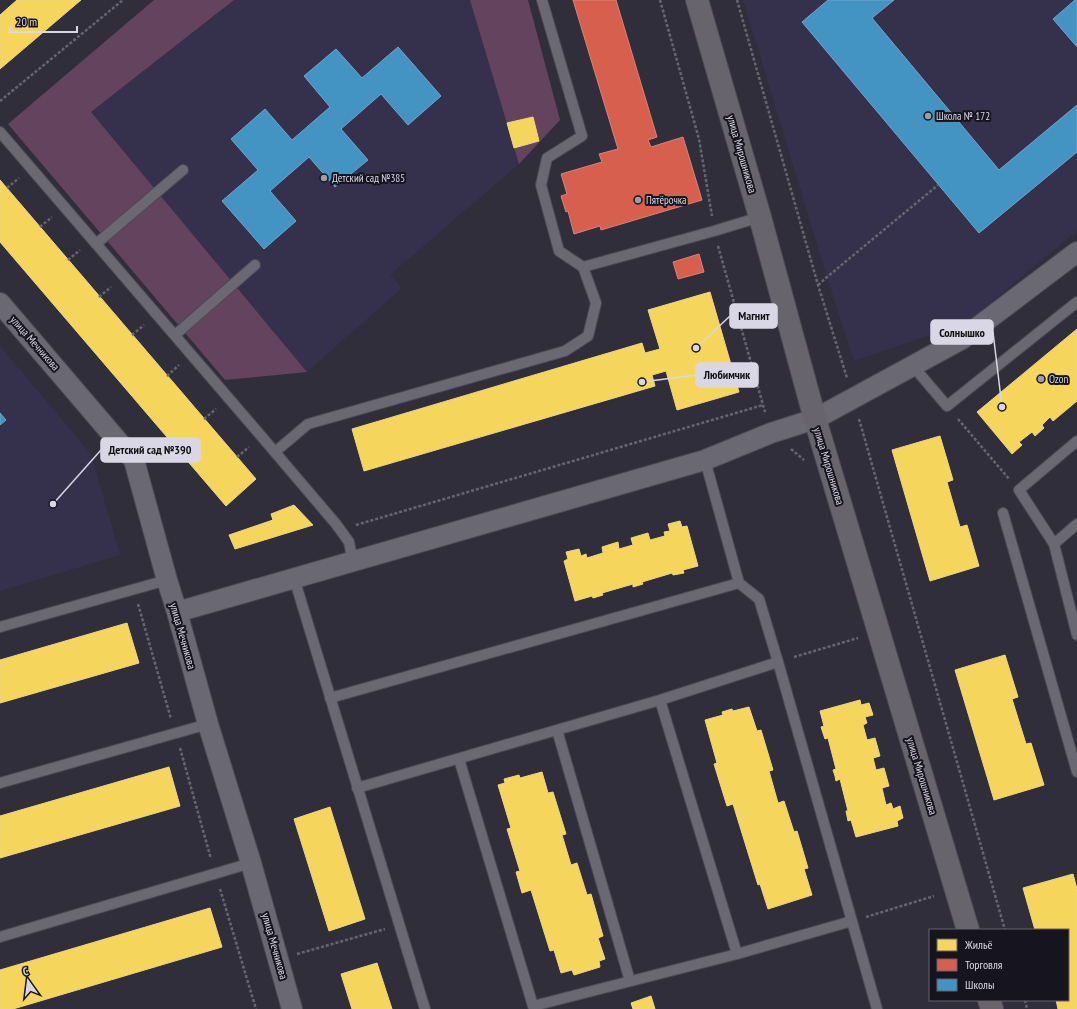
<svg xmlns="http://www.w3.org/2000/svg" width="1077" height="1009" viewBox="0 0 1077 1009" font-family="'PT Sans Narrow',sans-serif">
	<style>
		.built { fill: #35304b }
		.forest { fill: #63435e }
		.homes { fill: #f6d55c; stroke: #edd685 }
		.shops { fill: #d6604d; stroke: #d7847b }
		.schools { fill: #4393c3; stroke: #70a7cd }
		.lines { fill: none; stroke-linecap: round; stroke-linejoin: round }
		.lane-casing { stroke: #4c4a55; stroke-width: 12 }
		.street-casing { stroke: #4c4a55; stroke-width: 22 }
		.secondary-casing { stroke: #4c4a55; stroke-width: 24 }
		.path { stroke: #686570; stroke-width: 2.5; stroke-dasharray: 3 2; stroke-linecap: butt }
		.lane { stroke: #6a6872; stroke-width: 10 }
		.street { stroke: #6a6872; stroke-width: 20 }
		.secondary { stroke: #67646e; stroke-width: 22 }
		.poi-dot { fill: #9e9caa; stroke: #16141e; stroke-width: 1.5 }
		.labels { text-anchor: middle; stroke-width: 4; stroke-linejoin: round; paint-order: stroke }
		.poi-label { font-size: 11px; fill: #d9d7e5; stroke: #16141e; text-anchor: start }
		.street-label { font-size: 11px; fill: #d9d7e5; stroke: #16141e }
		.leader { fill: none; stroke: #d9d7e5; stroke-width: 1.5 }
		.callout-dot { fill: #d9d7e5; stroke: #16141e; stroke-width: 1.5 }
		.callout { fill: #d9d7e5; stroke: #d9d7e5; stroke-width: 1.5 }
		.callout-label { font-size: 12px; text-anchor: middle; font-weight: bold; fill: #111 }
	</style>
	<rect width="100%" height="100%" fill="#312e3b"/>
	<!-- built -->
	<path class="built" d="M234 0H470L519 164 390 275 402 288 307 372 91 112Z
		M743 0H1077V231L967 322 854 361 827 277Z
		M0 346 91 454 120 555 0 591Z"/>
	<!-- forest -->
	<path class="forest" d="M154 0H234L91 112 307 372 225 380 8 124Z
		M470 0H528L560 120 519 164Z"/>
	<!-- homes -->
	<path class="homes" d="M17 0H81L0 69V15Z
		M533 117 539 141 514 148 507 123Z
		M0 180 256 479 226 506 0 242Z
		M710 292 739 392 677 410 666 371 652 375 655 386 364 471 352 429 642 343 645 353 660 349 648 310Z
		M1077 329V401L1053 421 1050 417 1042 425 1044 428 1035 436 1032 432 1019 442 1022 445 1012 454 977 412Z
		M940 436 953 480 947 482 960 527 967 525 979 566 930 581 892 450Z
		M294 505 313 525 235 549 229 535 273 520 271 514Z
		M680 521 682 527 687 526 698 566 683 570 684 573 673 575 672 573 642 582 643 584 633 587V584L602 593 603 595 593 598 592 596 575 601 564 561 568 559 566 552 579 549 581 556 586 554 587 558 603 553 602 547 618 542 619 549 633 545 631 538 648 533 650 540 665 536 664 532 670 531 668 524Z
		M127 623 139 663 0 703V660Z
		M1005 655 1018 697 1012 699 1026 744 1031 743 1044 785 994 800 955 670Z
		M860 700 861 705 869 703 873 715 865 717 867 723 863 725 867 740 875 738 880 756 873 758 876 770 884 768 889 786 882 788 886 805 891 803 893 809 900 806 903 818 897 821 898 826 856 837 851 820 848 821 846 811H848L840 779 836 781 835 776 833 770 836 769 828 738 825 739 821 727 824 726 820 711Z
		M749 707 757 731 761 730 773 770 769 771 778 803 784 801 794 832 797 831 808 868 804 869 812 895 768 909 760 884 758 885 733 804 727 806 714 764 717 763 705 720 723 715 722 712 732 709 733 711Z
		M169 767 180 806 0 858V816Z
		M542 772 548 793 553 792 566 834 562 835 571 865 577 863 587 895 591 894 603 936 598 938 605 959 599 961 600 967 574 975 572 970 561 973 554 950 550 951 531 890 522 893 516 872 520 871 507 829 511 828 498 785 505 783 504 779 519 775 520 778Z
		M330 807 365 919 329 931 294 819Z
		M1073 874 1077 889V1009H1058L1056 1000H1068V930H1035L1023 888Z
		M210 908 222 947 13 1009H0V970Z
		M377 963 392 1009H352L341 974Z
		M651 996 655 1009H633L631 1003Z"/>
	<!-- shops -->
	<path class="shops" d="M573 0H616L657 137 648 140 651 147 683 137 702 200 601 230 600 226 574 234 568 211 566 212 561 196 567 194 561 174 602 162 599 154 618 149Z
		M699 254 704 272 678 279 673 262Z"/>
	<!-- schools -->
	<path class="schools" d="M828 0H894L872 18 999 170 1077 105V152L979 233 802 22Z
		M1075 0H1077V47L1053 19Z
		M398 47 441 96 408 125 381 94 341 129 368 160 335 187 309 157 270 191 296 221 264 249 222 201 258 170 231 139 265 109 292 140 330 107 304 76 336 49 362 78Z
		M0 413 6 420 0 425Z"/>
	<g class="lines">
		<!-- lane casing -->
		<g class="lane-casing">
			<path id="lane" d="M542 0 582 136 547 158 541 185 559 251 583 267
				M0 132 262 437 336 524 349 542 353 562
				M96 244 183 170
				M175 335 255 265
				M912 365 947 406 1077 302
				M275 452 308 424 565 351 588 336 596 303 583 267 714 231 760 217
				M705 460 739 583 759 599 778 662 877 1009
				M1003 513 1077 772
				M1077 524 1054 544 1077 635
				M1054 544 1019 490 1077 441
				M294 578 425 1009
				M0 627 167 580
				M330 698 739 583
				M660 700 737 954
				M557 730 630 981
				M459 759 533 1006 737 954 852 921
				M0 783 208 724
				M357 788 660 700 778 662
				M0 937 251 863"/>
		</g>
		<!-- street casing -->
		<g class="street-casing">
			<path id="street" d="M0 303 134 460 167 580 177 612 208 724 251 863 292 1009
				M177 612 705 460 771 433 815 419 962 339 1077 252"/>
		</g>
		<!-- secondary casing -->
		<g class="secondary-casing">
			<path id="secondary" d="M697 0 760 217 815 419 968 930
				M989 1000 992 1009"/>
		</g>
		<!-- path -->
		<path class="path" d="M660 0 699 139 712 216
			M737 0 818 285 847 378
			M0 101 123 0
			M7 188 19 178
			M40 227 52 217
			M718 246 765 412
			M68 260 80 250
			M818 285 827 277 938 185
			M99 297 111 287
			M132 335 144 325
			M167 376 179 365
			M204 419 216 409
			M859 419 1005 930
			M958 419 1009 479
			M791 449 804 460
			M237 457 249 447
			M356 525 763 405
			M138 604 171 719
			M794 657 858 638
			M180 748 211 859
			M220 889 256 1009
			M866 917 934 896
			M297 954 385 929
			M1025 1000 1027 1009"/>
		<!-- lane -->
		<use href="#lane" class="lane"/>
		<!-- street -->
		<use href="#street" class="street"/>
		<!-- secondary -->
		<use href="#secondary" class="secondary"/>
	</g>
	<!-- markers -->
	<g class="poi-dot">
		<circle cx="928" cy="116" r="4"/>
		<circle cx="324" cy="178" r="4"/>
		<circle cx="638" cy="200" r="4"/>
		<circle cx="1041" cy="379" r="4"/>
	</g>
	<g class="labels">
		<!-- poi labels -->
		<g class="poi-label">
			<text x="936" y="120">Школа № 172</text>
			<text x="332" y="182">Детский сад №385</text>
			<text x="646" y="204">Пятёрочка</text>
			<text x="1049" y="383">Ozon</text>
		</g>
		<!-- street labels -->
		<g class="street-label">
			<text transform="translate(742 154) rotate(74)" y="4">улица Мирошникова</text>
			<text transform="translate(35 343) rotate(49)" y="4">улица Мечникова</text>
			<text transform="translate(829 466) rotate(73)" y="4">улица Мирошникова</text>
			<text transform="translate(183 636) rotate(74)" y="4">улица Мечникова</text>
			<text transform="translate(922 776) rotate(73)" y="4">улица Мирошникова</text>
			<text transform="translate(275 946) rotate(74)" y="4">улица Мечникова</text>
		</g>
	</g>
	<!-- callouts -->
	<path class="leader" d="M696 348L730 316M1002 407L993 332M642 382L696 375M53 504L101 450"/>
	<g class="callout-dot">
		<circle cx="696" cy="348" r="4"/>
		<circle cx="1002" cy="407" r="4"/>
		<circle cx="642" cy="382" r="4"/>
		<circle cx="53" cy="504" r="4"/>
	</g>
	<g class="callout">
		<rect x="730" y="304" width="47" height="24" rx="4"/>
		<rect x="931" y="320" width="62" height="24" rx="4"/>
		<rect x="696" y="363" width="62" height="24" rx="4"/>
		<rect x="101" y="438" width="99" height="24" rx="4"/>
	</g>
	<g class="callout-label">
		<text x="754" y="320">Магнит</text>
		<text x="962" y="337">Солнышко</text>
		<text x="727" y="379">Любимчик</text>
		<text x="150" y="454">Детский сад №390</text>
	</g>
	<!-- legend -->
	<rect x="929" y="929" width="140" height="72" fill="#16141e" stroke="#64626e"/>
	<rect x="937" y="939" width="20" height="12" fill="#f6d55c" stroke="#64626e"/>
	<text x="965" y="949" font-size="12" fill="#d9d7e5">Жильё</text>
	<rect x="937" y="959" width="20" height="12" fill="#d6604d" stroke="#64626e"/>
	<text x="965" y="969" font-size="12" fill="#d9d7e5">Торговля</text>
	<rect x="937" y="979" width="20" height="12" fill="#4393c3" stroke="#64626e"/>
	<text x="965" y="989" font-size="12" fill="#d9d7e5">Школы</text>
	<!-- north arrow -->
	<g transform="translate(28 981) rotate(346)" stroke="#16141e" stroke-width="3" paint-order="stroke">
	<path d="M0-3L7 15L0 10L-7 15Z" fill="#d9d7e5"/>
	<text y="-6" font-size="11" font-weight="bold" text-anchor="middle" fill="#d9d7e5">С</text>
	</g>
	<!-- scale -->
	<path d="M10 26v6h67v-6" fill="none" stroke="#d9d7e5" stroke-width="2"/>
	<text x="16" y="26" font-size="12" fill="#d9d7e5" stroke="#16141e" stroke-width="3" paint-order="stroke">20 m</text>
</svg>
